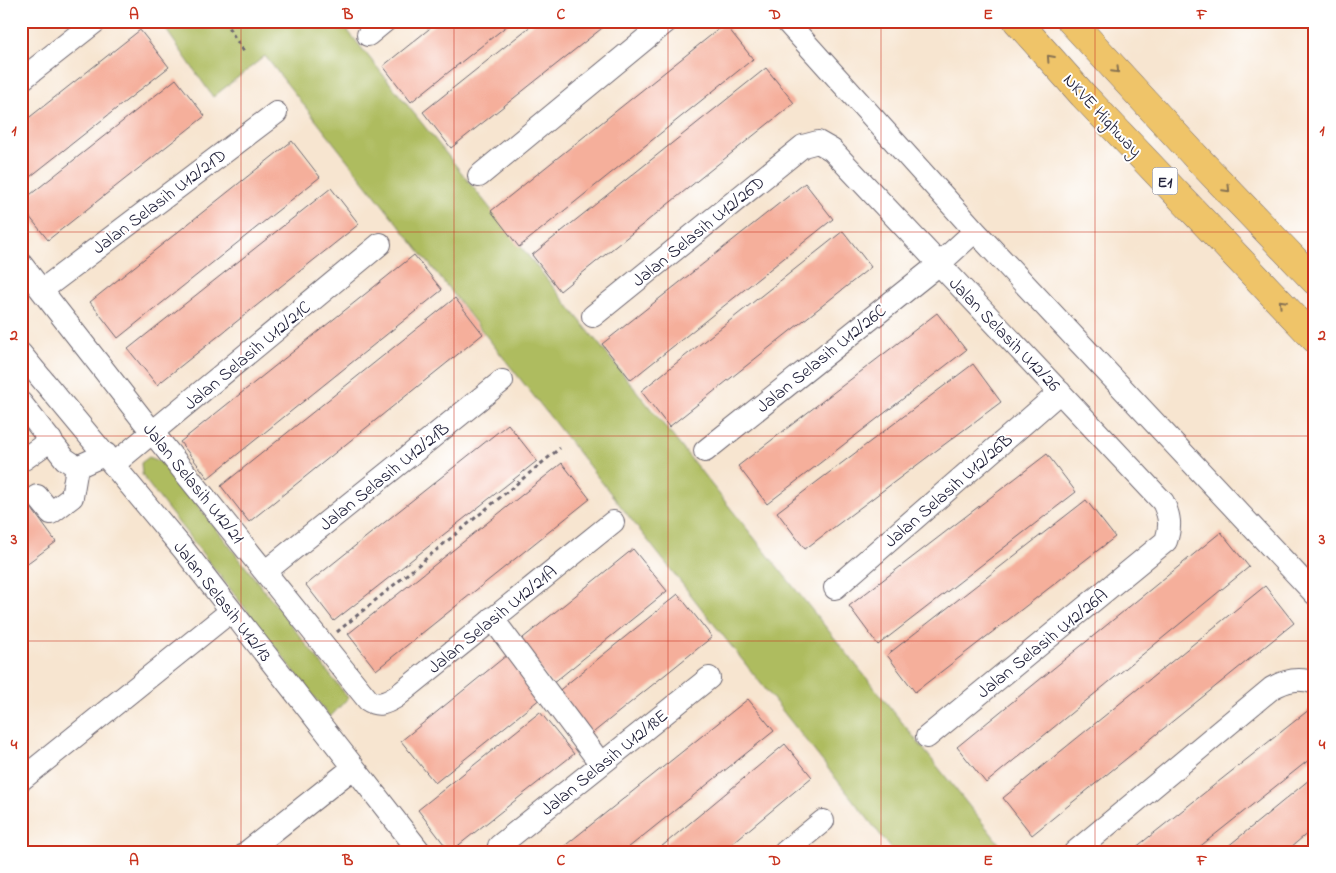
<svg xmlns="http://www.w3.org/2000/svg" width="1336" height="873" viewBox="0 0 1336 873" font-family="'Indie Flower',sans-serif">
	<style>
		.green { fill: #aebc5f; stroke: #686f4d }
		.building { fill: #f5af9b }
		.lines { fill: none; stroke-linecap: round; stroke-linejoin: round }
		.minor-casing { stroke: #6d666f; stroke-width: 24 }
		.highway-casing { stroke: #6d666f; stroke-width: 29 }
		.path { stroke: #6d666f; stroke-width: 3; stroke-dasharray: 4 4; stroke-linecap: butt }
		.minor { stroke: #fff; stroke-width: 22 }
		.highway { stroke: #efc469; stroke-width: 28 }
		.oneway { stroke: #887352 }
		.grid { fill: none; stroke: #c8321e; stroke-width: 1; stroke-opacity: 0.55 }
		.labels { text-anchor: middle; stroke-width: 4; stroke-linejoin: round; paint-order: stroke }
		.shield { fill: #fff; stroke: #646476; stroke-width: 1 }
		.shield-label { font-size: 16px; font-weight: bold; fill: #22223b }
		.street-label { font-size: 18px; fill: #22223b; stroke: #fff }
		.neatline { fill: none; stroke: #c8321e; stroke-width: 2 }
		.grid-label { font-size: 16px; text-anchor: middle; font-weight: bold; fill: #c8321e }
	</style>
	<rect width="100%" height="100%" fill="#fff"/>
	<filter id="ink" filterUnits="userSpaceOnUse"><feTurbulence type="fractalNoise" baseFrequency=".02" numOctaves="2"/><feDisplacementMap in="SourceGraphic" scale="10" xChannelSelector="R" yChannelSelector="G"/><feConvolveMatrix kernelMatrix="1 2 1 2 8 2 1 2 1" color-interpolation-filters="sRGB"/></filter>
	<filter id="wash" filterUnits="userSpaceOnUse"><feTurbulence type="fractalNoise" baseFrequency=".0096" numOctaves="4" result="noise"/><feDisplacementMap in="SourceGraphic" scale="20" xChannelSelector="R" yChannelSelector="G"/><feGaussianBlur stdDeviation="1.12" result="paint"/><feColorMatrix in="noise" values="0 0 0 0 0 0 0 0 0 0 0 0 0 0 0 0 0 1.4 0 .05"/><feComposite in="paint" operator="in"/></filter>
	<g filter="url(#wash)">
		<rect width="100%" height="100%" fill="#f7e5d0"/>
		<!-- green -->
		<path class="green" d="M160 21H359L348 31 1006 852H894L265 56 213 97Z
			M149 457 162 462 171 471 348 698 330 717 146 481 142 474 141 463Z"/>
		<g id="blocks">
			<!-- building -->
			<path class="building" d="M439 21H513L411 102 383 66Z
				M537 21H611L451 148 423 112Z
				M725 24 753 59 519 247 491 211Z
				M140 30 169 67 21 184V124Z
				M766 68 794 103 560 291 532 255Z
				M176 79 205 116 48 240 21 206V202Z
				M292 141 320 177 118 338 90 302Z
				M805 183 833 219 631 380 602 344Z
				M331 188 359 224 157 385 128 349Z
				M843 231 871 267 669 427 641 391Z
				M414 255 442 290 208 478 180 442Z
				M455 298 483 334 249 522 221 486Z
				M937 313 966 350 767 504 738 466Z
				M973 364 1001 402 805 549 777 512Z
				M508 424 537 461 334 621 306 585Z
				M1047 454 1076 492 878 645 849 606Z
				M562 463 590 499 376 670 348 634Z
				M24 498 56 542 21 568V500Z
				M1086 500 1115 537 915 692 887 655Z
				M1221 532 1249 567 986 783 957 747Z
				M633 549 667 591 552 684 518 642Z
				M1265 586 1294 623 1032 835 1003 798Z
				M678 594 712 637 589 736 556 693Z
				M507 655 541 698 435 783 401 741Z
				M748 699 774 731 623 852H557Z
				M1315 705V755L1193 852H1130Z
				M540 712 574 754 450 852 418 810Z
				M785 744 812 777 722 852H655Z
				M1315 775V827L1285 852H1221Z"/>
		</g>
	</g>
	<g filter="url(#ink)">
		<use href="#blocks" fill-opacity="0" stroke="#6d666f" stroke-width="1"/>
		<g class="lines">
			<!-- minor casing -->
			<g class="minor-casing">
				<path id="minor" d="M786 21 975 231 1315 594
					M368 35 385 21
					M21 80 96 21
					M479 176 667 21
					M21 264 153 433 368 700C378 707 386 703 396 697L613 522
					M42 290 276 113
					M593 316 803 146 818 142 832 150 1163 502C1170 517 1171 526 1166 541L927 737
					M21 354 184 550 420 852
					M21 403 65 459 77 467 106 454
					M705 451 938 265 975 231
					M21 454 24 459 51 440
					M114 464 380 244
					M37 496 51 513 72 497 77 467
					M266 571 502 381
					M835 588 1060 392
					M492 618 601 764
					M21 780 231 611
					M247 852 353 768
					M498 852 499 846 709 678
					M785 852 823 821
					M1075 852 1272 688C1286 680 1299 677 1315 683"/>
			</g>
			<!-- highway casing -->
			<g class="highway-casing">
				<path id="highway" d="M1017 21 1083 95 1315 339
					M1071 21 1197 158 1315 281"/>
			</g>
			<!-- path -->
			<path class="path" d="M224 21 245 53
				M337 632 560 448"/>
			<!-- minor -->
			<use href="#minor" class="minor"/>
			<!-- highway -->
			<use href="#highway" class="highway"/>
		</g>
		<!-- one-way arrows -->
		<defs><path id="oneway-chevron" d="M-2-3.5L2.5 0L-2 3.5" fill="none" stroke-width="1.6" stroke-linecap="round" stroke-linejoin="round" transform="scale(1.25)"/></defs>
		<g class="oneway">
			<use href="#oneway-chevron" transform="translate(1050 58) rotate(-132)"/>
			<use href="#oneway-chevron" transform="translate(1116 70) rotate(47)"/>
			<use href="#oneway-chevron" transform="translate(1227 189) rotate(46)"/>
			<use href="#oneway-chevron" transform="translate(1282 303) rotate(-134)"/>
		</g>
	</g>
	<!-- grid -->
	<path class="grid" d="M241 21V852M454 21V852M668 21V852M881 21V852M1095 21V852M21 232H1315M21 436H1315M21 641H1315"/>
	<g class="labels">
		<!-- shield labels -->
		<rect class="shield" x="1152.5" y="167.5" width="25" height="27" rx="4"/>
		<g class="shield-label">
			<text x="1165" y="187">E1</text>
		</g>
		<!-- street labels -->
		<g class="street-label">
			<text transform="translate(1103 115) rotate(47)" y="6">NKVE Highway</text>
			<text transform="translate(159 201) rotate(-37)" y="6">Jalan Selasih U12/21D</text>
			<text transform="translate(698 231) rotate(-39)" y="6">Jalan Selasih U12/26D</text>
			<text transform="translate(1005 334) rotate(46)" y="6">Jalan Selasih U12/26</text>
			<text transform="translate(247 355) rotate(-40)" y="6">Jalan Selasih U12/21C</text>
			<text transform="translate(821 358) rotate(-39)" y="6">Jalan Selasih U12/26C</text>
			<text transform="translate(384 476) rotate(-39)" y="6">Jalan Selasih U12/21B</text>
			<text transform="translate(194 483) rotate(51)" y="6">Jalan Selasih U12/21</text>
			<text transform="translate(948 490) rotate(-41)" y="6">Jalan Selasih U12/26B</text>
			<text transform="translate(223 601) rotate(52)" y="6">Jalan Selasih U12/13</text>
			<text transform="translate(492 619) rotate(-39)" y="6">Jalan Selasih U12/21A</text>
			<text transform="translate(1042 643) rotate(-39)" y="6">Jalan Selasih U12/26A</text>
			<text transform="translate(604 762) rotate(-39)" y="6">Jalan Selasih U12/18E</text>
		</g>
	</g>
	<!-- margin -->
	<rect width="1336" height="873" fill="none" stroke="#fff" stroke-width="55"/>
	<rect x="28" y="28" width="1280" height="818" class="neatline"/>
	<g class="grid-label">
		<text x="134" y="19">A</text>
		<text x="348" y="19">B</text>
		<text x="561" y="19">C</text>
		<text x="775" y="19">D</text>
		<text x="988" y="19">E</text>
		<text x="1202" y="19">F</text>
		<text x="14" y="135">1</text>
		<text x="1322" y="135">1</text>
		<text x="14" y="340">2</text>
		<text x="1322" y="340">2</text>
		<text x="14" y="544">3</text>
		<text x="1322" y="544">3</text>
		<text x="14" y="749">4</text>
		<text x="1322" y="749">4</text>
		<text x="134" y="865">A</text>
		<text x="348" y="865">B</text>
		<text x="561" y="865">C</text>
		<text x="775" y="865">D</text>
		<text x="988" y="865">E</text>
		<text x="1202" y="865">F</text>
	</g>
</svg>
